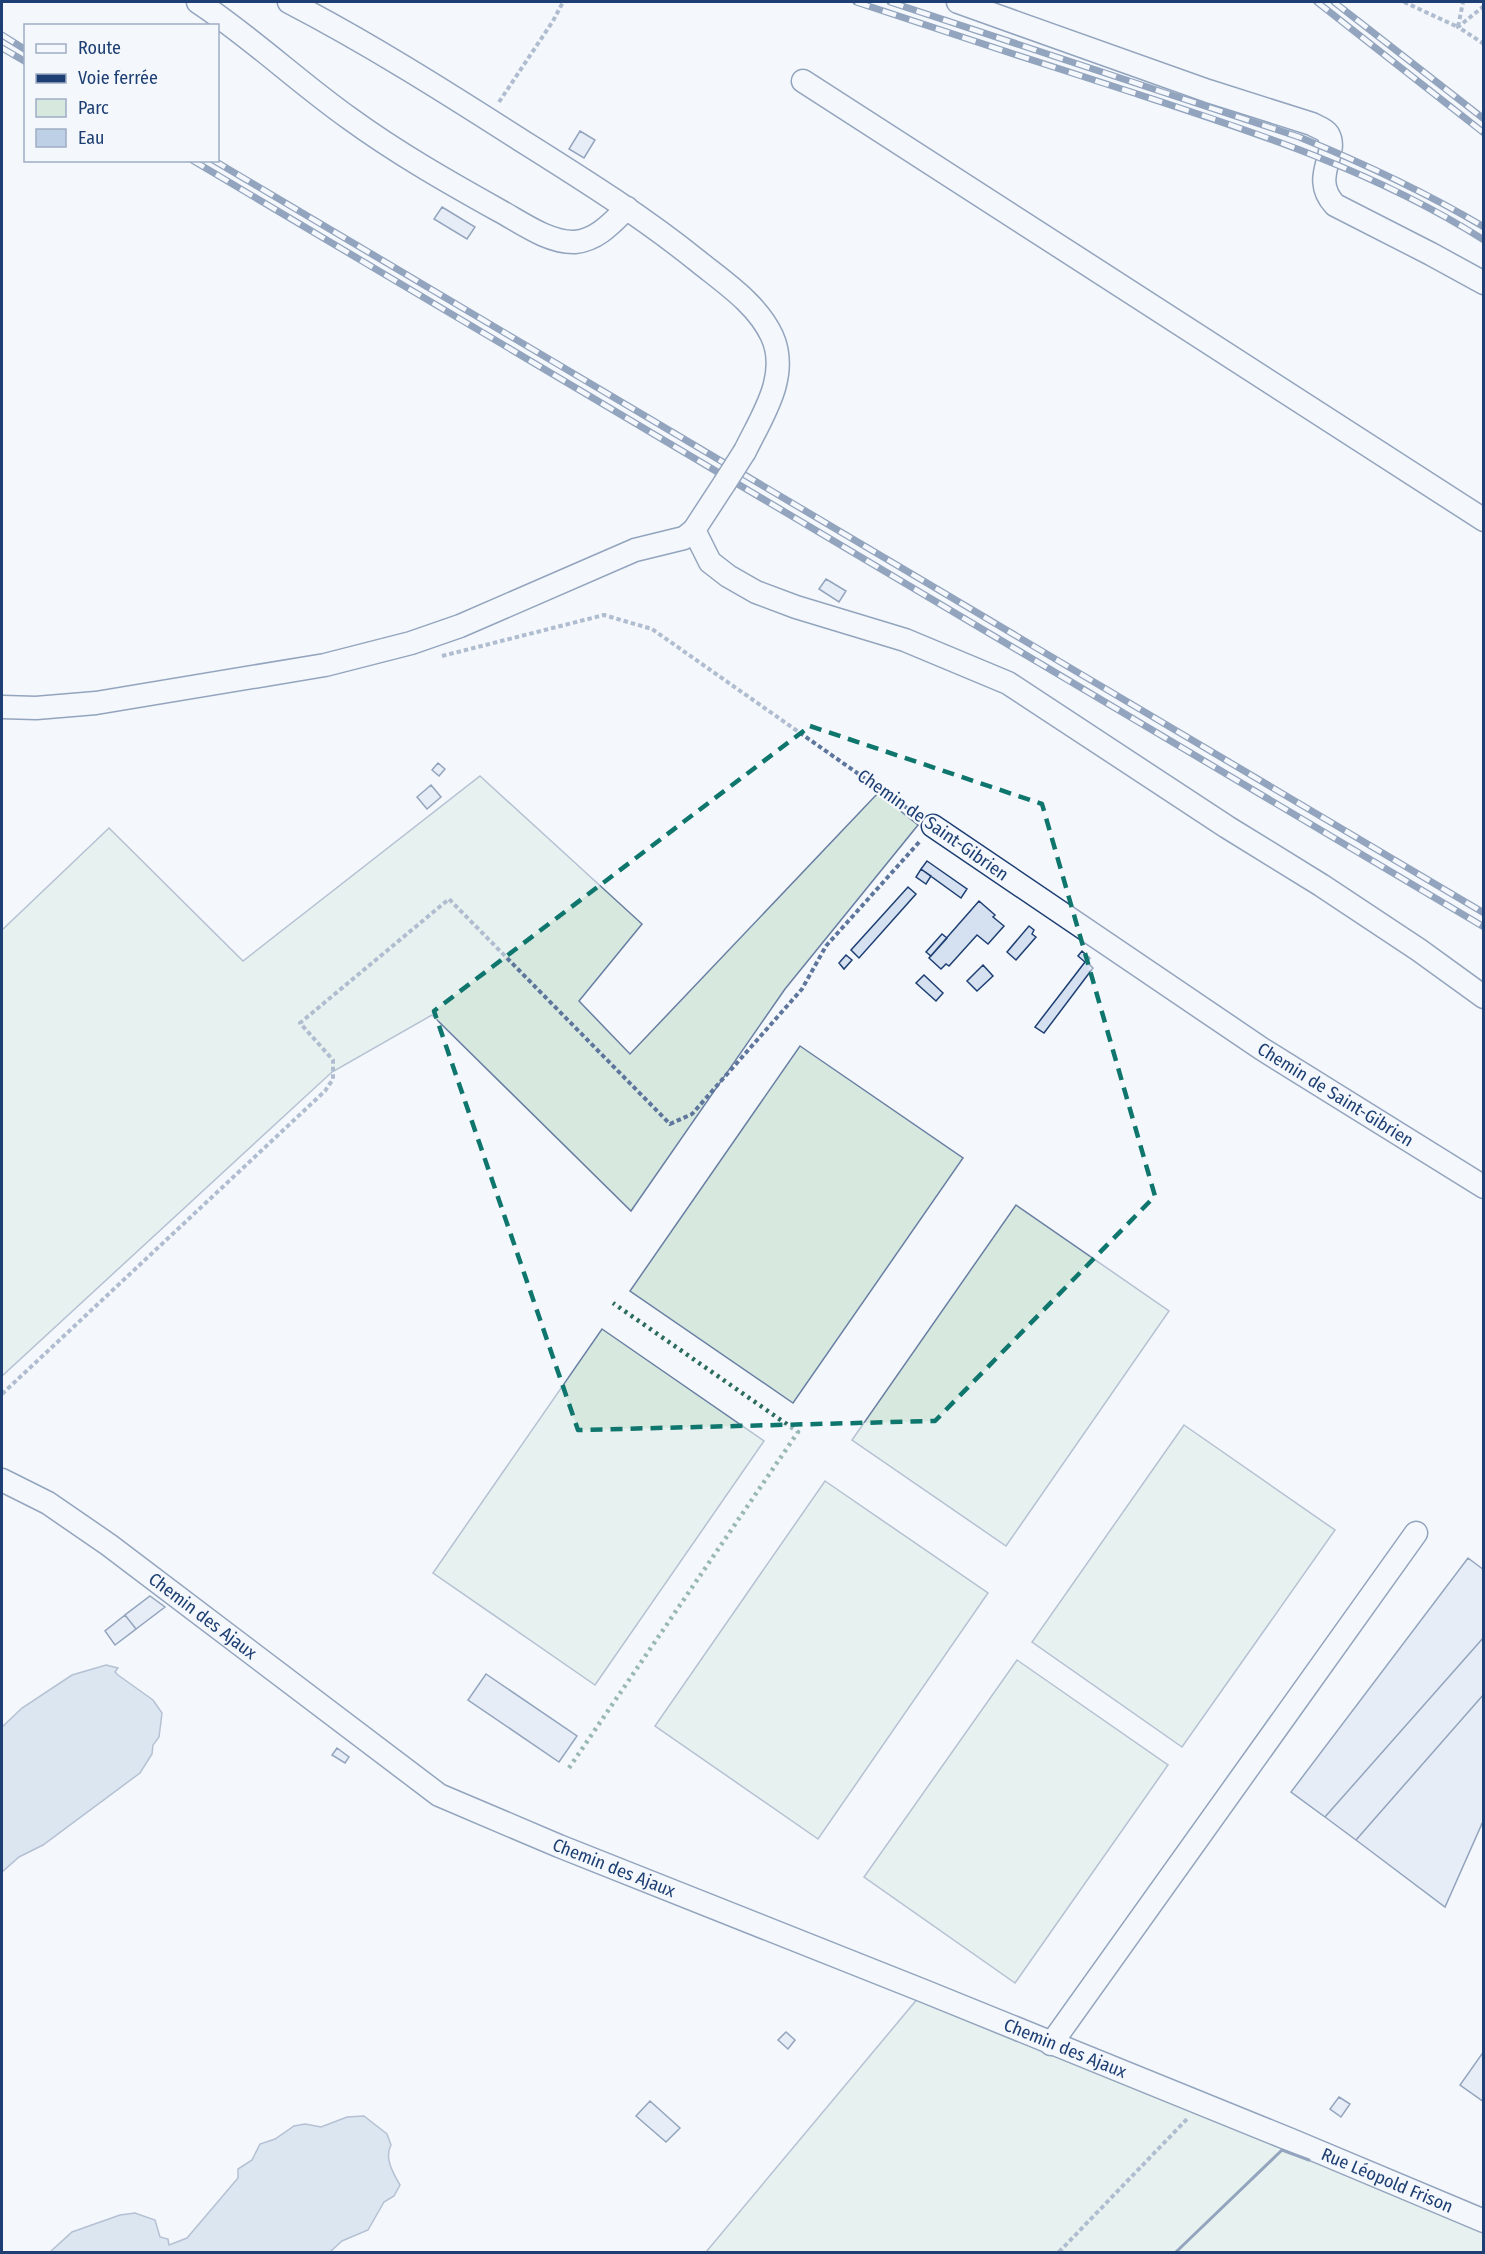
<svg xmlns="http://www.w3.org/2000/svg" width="1485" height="2254" viewBox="0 0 1485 2254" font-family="'Fira Sans Condensed',sans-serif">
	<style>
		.green { fill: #d7e8df; stroke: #687fa3; stroke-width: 1.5 }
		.water { fill: #bed0e5; stroke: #687fa3; stroke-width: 1.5 }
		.building { fill: #d5e0f0; stroke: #1d3f73; stroke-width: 1.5 }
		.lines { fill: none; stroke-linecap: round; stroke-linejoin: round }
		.minor-casing { stroke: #1d3f73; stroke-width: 25 }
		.path { stroke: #5e769c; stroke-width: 4; stroke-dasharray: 4.5 3; stroke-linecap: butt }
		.minor { stroke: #f4f7fb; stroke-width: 22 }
		.rail-casing { stroke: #1d3f73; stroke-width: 7 }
		.rail { stroke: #f4f7fb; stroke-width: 4.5; stroke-dasharray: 14; stroke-linecap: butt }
		.minor-bridge-casing { stroke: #1d3f73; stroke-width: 25; stroke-linecap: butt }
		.minor-bridge { stroke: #f4f7fb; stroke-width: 22 }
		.hedge { stroke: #2c6c60; stroke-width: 4.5; stroke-dasharray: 3 4.5; stroke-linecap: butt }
		.wall { stroke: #1d3f73; stroke-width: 3 }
		.marked { fill: none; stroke: #0f766e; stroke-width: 4.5; stroke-dasharray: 12 8; stroke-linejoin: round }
		.labels { text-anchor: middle; stroke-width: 4.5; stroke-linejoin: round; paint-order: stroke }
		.street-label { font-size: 18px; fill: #1d3f73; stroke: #f4f7fb }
	</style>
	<rect width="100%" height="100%" fill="#f4f7fb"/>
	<!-- green -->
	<path class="green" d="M480 776 642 924 579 1001 630 1054 878 793 918 825 785 989 631 1211 432 1015 332 1072 2 1376V930L109 828 243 961Z
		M800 1046 963 1158 793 1403 630 1291Z
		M1016 1205 1169 1311 1006 1546 852 1440Z
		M602 1329 764 1441 595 1685 433 1573Z
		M1184 1425 1335 1530 1182 1747 1032 1642Z
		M825 1481 988 1593 818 1839 655 1726Z
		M1017 1660 1168 1765 1015 1983 864 1877Z
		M924 1991 1291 2140 1283 2150 1484 2228 1483 2252H706Z"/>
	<!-- water -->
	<path class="water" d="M106 1665 118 1668 115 1672 118 1675 153 1700 162 1713 159 1737 153 1745 152 1754 140 1773 43 1845 19 1857 2 1872V1727L22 1708 72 1675Z
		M364 2116 387 2134 391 2145C384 2158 393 2173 400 2185L394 2196 384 2202 368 2230 342 2241 330 2252H50L72 2232 120 2215 135 2213 155 2220 160 2237 168 2239 169 2245 187 2238 238 2178V2169L252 2160 260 2144 275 2139 294 2126 305 2124 321 2127 347 2117Z"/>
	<!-- building -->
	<path class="building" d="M580 131 595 140 584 158 569 149Z
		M442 207 475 227 467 239 434 219Z
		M826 579 846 591 839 602 819 589Z
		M438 763 445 769 439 776 432 770Z
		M431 785 441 797 427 809 417 797Z
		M927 861 967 889 961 898 921 869Z
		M921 869 931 876 926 884 916 877Z
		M908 887 916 894 859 958 851 950Z
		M979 901 995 915 993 917 1004 926 988 944 977 935 949 966 946 964 941 969 929 958Z
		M1029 926 1034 930 1032 934 1036 937 1016 960 1007 952Z
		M942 934 947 938 931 956 926 952Z
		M1082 951 1090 958 1087 962 1093 968 1044 1033 1035 1027 1085 962 1078 956Z
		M846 955 852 960 844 969 839 963Z
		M983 965 993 976 977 991 967 981Z
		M924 975 943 993 936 1001 916 983Z
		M1468 1558 1484 1570V1637L1325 1817 1291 1792Z
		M150 1596 165 1607 136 1629 125 1615Z
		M125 1615 136 1629 115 1645 105 1631Z
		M1484 1637V1694L1356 1840 1325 1817Z
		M486 1674 577 1736 559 1762 468 1700Z
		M1484 1694V1819L1445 1907 1356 1840Z
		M337 1748 349 1757 345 1763 332 1755Z
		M786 2032 795 2040 788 2049 778 2040Z
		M1484 2051V2102L1460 2085Z
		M1339 2097 1350 2104 1341 2117 1330 2109Z
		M650 2101 680 2128 666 2142 636 2116Z"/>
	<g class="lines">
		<!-- minor casing -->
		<g class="minor-casing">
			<g id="minor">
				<path d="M198 2C251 37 297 81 349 118 397 153 448 182 500 211 522 223 549 243 575 242 597 240 612 223 627 208"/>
				<path d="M289 2C368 43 444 91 519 139 581 178 642 216 699 262 725 283 757 304 772 336 790 376 762 416 745 451"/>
				<path d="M958 2 1208 91 1312 124C1317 127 1325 129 1328 134 1340 154 1309 177 1335 205L1431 254 1484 283"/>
				<path d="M803 81 1484 520"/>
				<path d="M724 484 694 530 710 562 728 576 756 592 796 607 905 640 1008 683 1227 827 1321 885 1419 950 1484 997"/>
				<path d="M2 707 36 708 96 703 325 665 411 643 460 626 635 550 684 538 694 530"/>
				<path id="s1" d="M933 826 1262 1049 1484 1187"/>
				<path id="s2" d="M2 1480 48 1503 109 1545 439 1795 559 1846 924 1991 1291 2140 1484 2221"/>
				<path d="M1051 2044 1416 1533"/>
			</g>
		</g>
		<!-- path -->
		<path class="path" d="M1404 2 1458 27 1463 2
			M1484 6 1458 27 1484 44
			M499 102 553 21 563 2
			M442 656 604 615 652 629 917 815
			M2 1394 325 1091 333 1079V1060L300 1023 449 899 670 1124 692 1114 802 989 826 946 921 840
			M1059 2252 1187 2119"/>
		<!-- minor -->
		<use href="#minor" class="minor"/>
		<!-- rail casing -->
		<g class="rail-casing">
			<path id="rail" d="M856 2C947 32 1037 62 1128 91 1251 131 1374 170 1484 240
				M890 2 1299 137C1363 163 1425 192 1484 227
				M1317 2 1484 133
				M1334 2 1484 119
				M2 35 26 50
				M2 48 26 62
				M192 160 1484 927
				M213 160 1484 913"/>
		</g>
		<!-- rail -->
		<use href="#rail" class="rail"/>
		<!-- minor-bridge casing -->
		<g class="minor-bridge-casing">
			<path id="minor-bridge" d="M724 484 745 451"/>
		</g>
		<!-- minor-bridge -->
		<use href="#minor-bridge" class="minor-bridge"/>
		<!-- hedge -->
		<path class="hedge" d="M569 1768 798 1432 613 1303"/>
		<!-- wall -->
		<path class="wall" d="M1176 2252 1282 2150 1309 2160"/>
	</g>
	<!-- marked area -->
	<path d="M0 0H1485V2254H0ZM810 726 1042 804 1155 1196 935 1421 578 1430 434 1011Z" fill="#f4f7fb" fill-opacity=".55" fill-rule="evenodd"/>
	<path class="marked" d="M810 726 1042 804 1155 1196 935 1421 578 1430 434 1011Z"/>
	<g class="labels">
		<!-- street labels -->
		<g class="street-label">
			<text transform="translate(933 825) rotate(35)" y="6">Chemin de Saint-Gibrien</text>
			<text dy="6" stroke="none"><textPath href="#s1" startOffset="484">Chemin de Saint-Gibrien</textPath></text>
			<text dy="6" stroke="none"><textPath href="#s2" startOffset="243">Chemin des Ajaux</textPath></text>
			<text dy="6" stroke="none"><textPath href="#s2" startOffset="729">Chemin des Ajaux</textPath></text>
			<text dy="6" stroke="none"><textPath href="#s2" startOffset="1215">Chemin des Ajaux</textPath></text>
			<text dy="6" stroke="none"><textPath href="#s2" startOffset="1563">Rue Léopold Frison</textPath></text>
		</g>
	</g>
	<!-- border -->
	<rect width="1485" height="2254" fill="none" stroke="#1d3f73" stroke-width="6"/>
	<!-- legend -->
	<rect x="24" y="24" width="195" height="138" fill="#f4f7fb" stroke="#9eadc5" stroke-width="1.5"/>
	<rect x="36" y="44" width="30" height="9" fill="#f4f7fb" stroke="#9eadc5" stroke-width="1.5"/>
	<text x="78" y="54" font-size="18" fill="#1d3f73">Route</text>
	<rect x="36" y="74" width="30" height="9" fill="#1d3f73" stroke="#9eadc5" stroke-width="1.5"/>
	<text x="78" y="84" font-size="18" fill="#1d3f73">Voie ferrée</text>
	<rect x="36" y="99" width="30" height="18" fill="#d7e8df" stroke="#9eadc5" stroke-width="1.5"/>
	<text x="78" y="114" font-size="18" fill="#1d3f73">Parc</text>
	<rect x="36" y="129" width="30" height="18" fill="#bed0e5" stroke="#9eadc5" stroke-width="1.5"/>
	<text x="78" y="144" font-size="18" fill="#1d3f73">Eau</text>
</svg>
